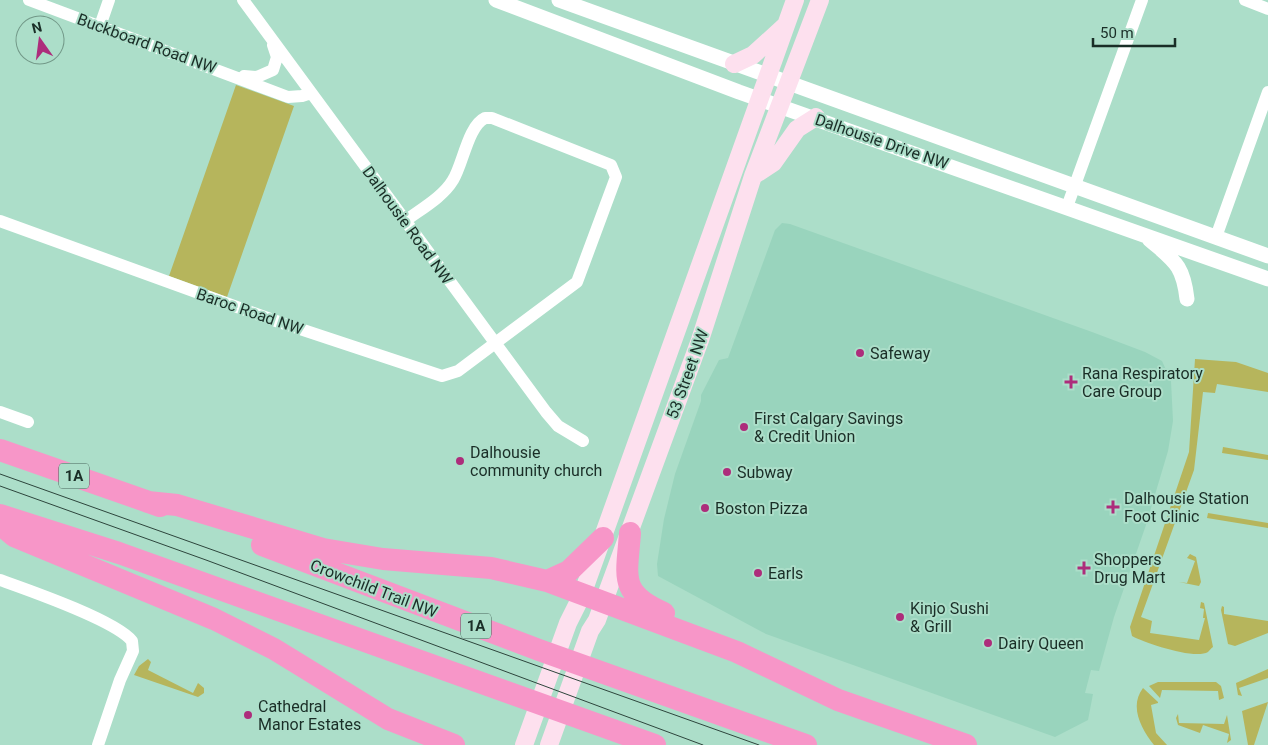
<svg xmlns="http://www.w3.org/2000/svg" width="1268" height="745" viewBox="0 0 1268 745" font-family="Roboto,sans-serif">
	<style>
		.built { fill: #99d4bd }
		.green { fill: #b6b55c }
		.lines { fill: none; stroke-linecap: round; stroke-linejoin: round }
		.minor { stroke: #fff; stroke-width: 12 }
		.tertiary { stroke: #fff; stroke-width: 15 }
		.secondary { stroke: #fde0ee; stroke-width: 18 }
		.motorway { stroke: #f796c8; stroke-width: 22 }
		.tram { stroke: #2d453c; stroke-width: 1 }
		.poi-dot { fill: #ad2d7b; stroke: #acdec9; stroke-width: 2 }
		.labels { text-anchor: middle; stroke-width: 4; stroke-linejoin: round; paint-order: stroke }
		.shield { fill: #acdec9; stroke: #466358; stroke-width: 1 }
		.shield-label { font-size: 15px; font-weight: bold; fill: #1a2e27 }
		.street-label { font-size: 16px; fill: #1a2e27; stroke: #acdec9 }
		.poi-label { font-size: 16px; fill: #1a2e27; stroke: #acdec9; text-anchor: start }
	</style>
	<rect width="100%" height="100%" fill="#acdec9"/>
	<!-- built -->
	<path class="built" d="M782 223 790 224 1092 332 1145 352 1162 361 1171 381 1173 421 1168 451 1146 525 1114 617 1099 671 1091 670 1085 693 1093 694 1088 720 1055 737 766 634 658 576 657 564 664 519 675 474 701 401V395L719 360 728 358 775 230Z"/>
	<!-- green -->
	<path class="green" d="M236 85 294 106 227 297 169 276Z
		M1195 359 1236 362 1268 373V392L1217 384 1215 393 1203 392 1194 470 1141 617 1152 621 1150 633 1199 640 1205 618H1203L1204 609 1200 608 1201 602 1204 603 1213 647C1211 648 1210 650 1208 652 1195 660 1145 643 1132 636L1130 627 1189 452Z
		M1223 447 1268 455V460L1222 453Z
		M1208 513 1268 523V528L1207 518Z
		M1190 554 1196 557 1201 582 1199 586 1179 582 1187 583 1195 561 1187 558Z
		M1222 606 1224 607V614L1268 621V633L1235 646 1228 644 1221 610Z
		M148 659 151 662 148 670 193 693 198 683 204 688V693L198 697 134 675 139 666Z
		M1268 669V678L1239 688 1242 696 1238 695 1236 683Z
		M1158 682H1216L1221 686 1224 698 1219 700 1218 691 1162 690 1160 698 1149 686Z
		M1143 688 1158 702V703L1151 705 1156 733 1167 745H1154C1141 729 1129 706 1143 688Z
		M1268 702 1254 745H1248L1242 711Z
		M1178 714 1179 723 1224 724 1227 715 1231 740 1227 743 1229 734 1203 725 1200 733 1178 725 1176 718Z"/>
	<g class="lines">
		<!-- minor -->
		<path class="minor" d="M29 0 288 97 302 96 311 93
			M243 0 546 412 558 426 583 441
			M1245 0 1268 9
			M100 26 109 0
			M244 76 257 77 273 70 277 57 273 45
			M1067 207 1142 0
			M0 221 273 320 442 376 458 371 577 282 616 177 611 165 492 118H485C468 126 463 164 453 180 443 197 421 209 405 221
			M1216 237 1268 92
			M0 412 28 422
			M0 580C28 590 115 620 132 641L133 651 120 680 98 745"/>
		<!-- tertiary -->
		<path class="tertiary" d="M496 0 739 92 1268 279
			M559 0 1268 256
			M1149 239C1174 261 1183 264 1187 299"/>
		<!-- secondary -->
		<path class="secondary" d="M734 64 753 55 786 25
			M753 176 773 163 797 129 816 117
			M524 745 568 623 582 595 795 0
			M549 745 590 631 597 620 700 340 753 176 820 0"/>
		<!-- motorway -->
		<path class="motorway" d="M0 450 160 506
			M148 502 177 505 323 549 383 559 491 568 547 581 737 652 838 700 966 745
			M0 515 119 553 655 745
			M0 524 14 536 214 619 274 649 388 719 454 745
			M630 533C627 576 618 593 664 613
			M262 545 539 650 806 745
			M547 581 569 571 603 538"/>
		<!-- tram -->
		<path class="tram" d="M0 474 759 745
			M0 486 206 560 703 745"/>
	</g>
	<!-- markers -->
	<g class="poi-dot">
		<circle cx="860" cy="353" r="5"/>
		<path d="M1068.5 374.5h5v5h5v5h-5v5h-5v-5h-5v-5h5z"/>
		<circle cx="744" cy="427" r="5"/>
		<circle cx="460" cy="461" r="5"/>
		<circle cx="727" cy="472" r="5"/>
		<path d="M1110.5 499.5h5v5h5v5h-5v5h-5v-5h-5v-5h5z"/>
		<circle cx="705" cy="508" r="5"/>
		<path d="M1081.5 560.5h5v5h5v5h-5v5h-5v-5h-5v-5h5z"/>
		<circle cx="758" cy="573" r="5"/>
		<circle cx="900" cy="617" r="5"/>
		<circle cx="988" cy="643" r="5"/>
		<circle cx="248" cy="715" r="5"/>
	</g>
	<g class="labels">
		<!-- shield labels -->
		<g class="shield">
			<rect x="59" y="463.5" width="30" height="25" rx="4"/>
			<rect x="461" y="613.5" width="30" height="25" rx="4"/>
		</g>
		<g class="shield-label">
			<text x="74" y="481">1A</text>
			<text x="476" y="631">1A</text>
		</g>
		<!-- street labels -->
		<g class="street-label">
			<text transform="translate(147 43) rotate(20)" y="6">Buckboard Road NW</text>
			<text transform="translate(882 141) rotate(19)" y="6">Dalhousie Drive NW</text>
			<text transform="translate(408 225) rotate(54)" y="6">Dalhousie Road NW</text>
			<text transform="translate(250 311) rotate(19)" y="6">Baroc Road NW</text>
			<text transform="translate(687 374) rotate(-70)" y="6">53 Street NW</text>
			<text transform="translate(374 588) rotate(21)" y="6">Crowchild Trail NW</text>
		</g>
		<!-- poi labels -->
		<g class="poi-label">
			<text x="870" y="359">Safeway</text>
			<text x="1082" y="379">Rana Respiratory<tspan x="1082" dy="18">Care Group</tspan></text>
			<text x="754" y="424">First Calgary Savings<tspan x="754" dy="18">&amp; Credit Union</tspan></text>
			<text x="470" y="458">Dalhousie<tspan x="470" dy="18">community church</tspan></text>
			<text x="737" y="478">Subway</text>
			<text x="1124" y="504">Dalhousie Station<tspan x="1124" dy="18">Foot Clinic</tspan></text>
			<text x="715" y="514">Boston Pizza</text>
			<text x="1094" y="565">Shoppers<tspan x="1094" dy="18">Drug Mart</tspan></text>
			<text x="768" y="579">Earls</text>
			<text x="910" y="614">Kinjo Sushi<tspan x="910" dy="18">&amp; Grill</tspan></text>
			<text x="998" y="649">Dairy Queen</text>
			<text x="258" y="712">Cathedral<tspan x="258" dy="18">Manor Estates</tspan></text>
		</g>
	</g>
	<!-- north arrow -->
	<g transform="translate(40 40) rotate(346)"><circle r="24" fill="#acdec9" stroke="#729888"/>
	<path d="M0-4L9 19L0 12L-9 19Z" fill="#ad2d7b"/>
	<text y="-8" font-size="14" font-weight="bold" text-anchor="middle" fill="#1a2e27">N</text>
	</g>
	<!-- scale -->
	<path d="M1093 38v8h82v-8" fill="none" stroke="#1a2e27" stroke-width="2.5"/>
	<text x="1100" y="38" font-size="15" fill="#1a2e27" stroke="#acdec9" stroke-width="4" paint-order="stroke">50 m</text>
</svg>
